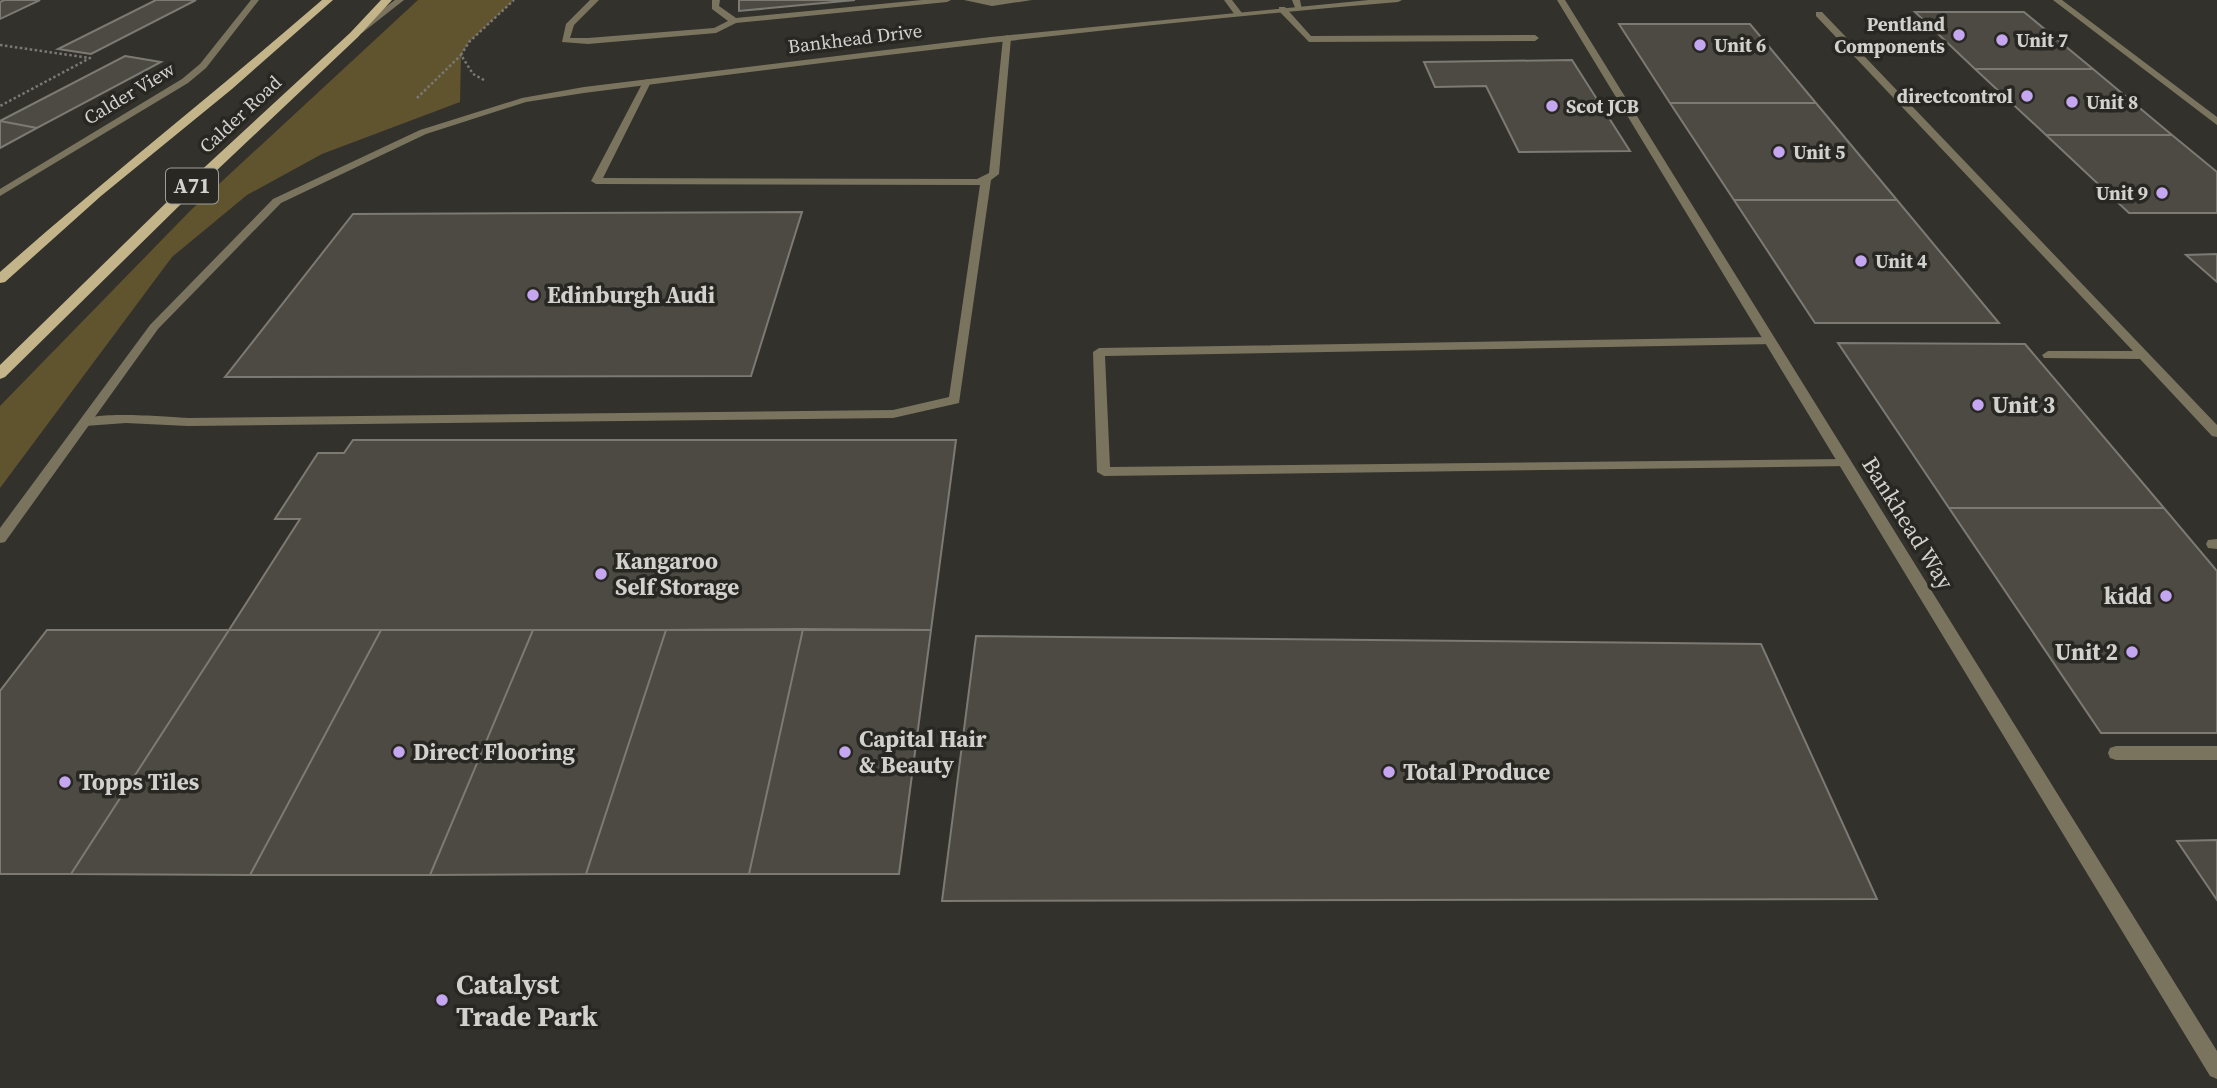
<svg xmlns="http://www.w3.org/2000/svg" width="2217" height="1088" viewBox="0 0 2217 1088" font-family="'Source Serif 4',serif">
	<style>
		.green { fill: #60542f }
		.building { fill: #4c4a43; stroke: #7c7a73; stroke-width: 2 }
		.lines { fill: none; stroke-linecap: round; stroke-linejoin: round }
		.path { stroke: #7b7975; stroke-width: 2.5; stroke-dasharray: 2.5 2.5; stroke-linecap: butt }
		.service { fill: #7a745f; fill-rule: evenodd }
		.minor { fill: #7a745f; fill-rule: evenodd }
		.tertiary { fill: #7a745f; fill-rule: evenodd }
		.primary { fill: #c3b589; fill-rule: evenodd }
		.poi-dot { fill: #c5a7f1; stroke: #292722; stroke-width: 2.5 }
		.labels { text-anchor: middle; stroke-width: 7; stroke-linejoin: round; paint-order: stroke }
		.far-poi-label { font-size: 19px; font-weight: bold; fill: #d2d1ce; stroke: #292722; text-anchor: start }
		.far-street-label { font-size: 19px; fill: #d2d1ce; stroke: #292722 }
		.shield { fill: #292722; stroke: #9f9e9a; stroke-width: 2 }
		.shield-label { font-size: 21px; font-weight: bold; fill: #d2d1ce }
		.poi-label { font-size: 23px; font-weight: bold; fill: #d2d1ce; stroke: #292722; text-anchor: start }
		.street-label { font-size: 23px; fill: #d2d1ce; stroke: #292722 }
		.near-poi-label { font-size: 28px; font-weight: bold; fill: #d2d1ce; stroke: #292722; text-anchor: start }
	</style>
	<rect width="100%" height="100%" fill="#33312c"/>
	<!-- green -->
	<path class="green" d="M418 0H514L469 42 461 55 460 102 322 154 247 195 172 257 0 488V406L191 210Z"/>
	<!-- building -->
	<path class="building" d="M4 0H40L0 19V2Z
		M156 0H196L91 54 58 49Z
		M739 0H855L739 11Z
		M1915 12H2024L2093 69H1975Z
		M1619 24H1750L1816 103H1670Z
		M125 56 161 62 37 128 0 121Z
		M1572 60 1630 151 1519 152 1486 86 1435 87 1424 62Z
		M1975 69H2093L2172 135H2046Z
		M1670 103H1816L1897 200H1734Z
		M0 121 37 128 0 148Z
		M2046 135H2172L2217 172V213H2129Z
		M1734 200H1897L1999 323H1815Z
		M802 212 751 376 225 377 353 214Z
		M2217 254V282L2186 255Z
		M1838 343 2025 344 2164 508H1949Z
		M353 440H956L931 630H229L300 519H275L318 453H344Z
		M1949 508H2164L2217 571V733H2101Z
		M803 629 931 630 899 874H749Z
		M803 629 749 874H586L666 630Z
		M47 630H229L71 874H0V691Z
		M229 630H381L250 875 71 874Z
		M381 630H533L430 875H250Z
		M533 630H666L586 874 430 875Z
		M976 636 1761 644 1877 899 942 901Z
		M2217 840V900L2177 841Z"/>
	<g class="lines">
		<!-- path -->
		<path class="path" d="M0 45 90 58 0 106
			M484 80 473 74 461 55 469 42 514 0
			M417 98 461 55"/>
		<!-- service -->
		<path class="service" d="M590 0H599L574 25 570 38H588L714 28 728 21 712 9V0H720L719 6 736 18 922 0H951L947 2 736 23 716 33 588 44 562 42 566 24Z
			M964 0H1032L992 6Z
			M1224 0H1232L1242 13 1241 15H1235Z
			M1292 0H1300L1302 10H1296Z
			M1279 7H1285L1311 36 1535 35 1539 38 1535 41 1309 42 1279 11Z
			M1816 12H1822L2217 425V437L2212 436 2140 359 2044 358 2042 355 2048 351H2133L1816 16Z
			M1007 35 1011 38 999 174 991 180 959 403 893 418 188 426 126 423 85 426 79 422C92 410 167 417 188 418L893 410 949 397 980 185 596 184 591 181 643 82 647 79 651 82 603 178 977 179 989 173 1003 38Z
			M1770 337 1776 341 1774 344 1105 356 1110 467 1845 459 1852 463 1850 466 1104 476 1097 472 1093 352 1099 348Z
			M2217 539V549L2208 548 2206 544 2208 540Z
			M2116 746H2217V760H2116L2110 758 2108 753 2110 748Z"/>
		<!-- minor -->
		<path class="minor" d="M251 0H259L206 68 188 83 0 196V189L182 79 200 64Z
			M1369 0H1402L1398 2C1126 25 855 58 584 93L526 102 426 134 281 203 158 329 5 542 0 543V528L150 325 273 199 420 130 522 98 584 87 991 37Z
			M1557 0H1565L2217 1051V1079L2210 1076Z
			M2053 0H2062L2217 117V125Z"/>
		<!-- tertiary -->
		<path class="tertiary" d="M395 0H404L362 33H356V29Z"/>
		<!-- primary -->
		<path class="primary" d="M322 0H333L232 89 101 196 5 282 0 283V272C105 179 216 92 322 0Z
			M381 0H392L358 37 179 206 5 377 0 379V365L169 200 350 33Z"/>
	</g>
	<!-- markers -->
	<g class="poi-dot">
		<circle cx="1959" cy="35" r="7"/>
		<circle cx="2002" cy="40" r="7"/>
		<circle cx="1700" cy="45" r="7"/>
		<circle cx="2027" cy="96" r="7"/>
		<circle cx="2072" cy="102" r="7"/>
		<circle cx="1552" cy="106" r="7"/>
		<circle cx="1779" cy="152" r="7"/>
		<circle cx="2162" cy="193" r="7"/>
		<circle cx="1861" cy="261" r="7"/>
		<circle cx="533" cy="295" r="7"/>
		<circle cx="1978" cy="405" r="7"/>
		<circle cx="601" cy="574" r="7"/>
		<circle cx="2166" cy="596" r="7"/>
		<circle cx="2132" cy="652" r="7"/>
		<circle cx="399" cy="752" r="7"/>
		<circle cx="845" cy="752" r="7"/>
		<circle cx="1389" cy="772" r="7"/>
		<circle cx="65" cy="782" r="7"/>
		<circle cx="442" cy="1000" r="7"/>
	</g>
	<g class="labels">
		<!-- far-poi labels -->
		<g class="far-poi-label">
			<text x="1945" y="31" text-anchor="end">Pentland<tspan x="1945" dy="22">Components</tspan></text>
			<text x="2016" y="47">Unit 7</text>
			<text x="1714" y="52">Unit 6</text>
			<text x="2013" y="103" text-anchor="end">directcontrol</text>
			<text x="2086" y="109">Unit 8</text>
			<text x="1566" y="113">Scot JCB</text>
			<text x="1793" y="159">Unit 5</text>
			<text x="2148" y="200" text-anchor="end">Unit 9</text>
			<text x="1875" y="268">Unit 4</text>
		</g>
		<!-- far-street labels -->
		<g class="far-street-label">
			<text transform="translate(855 38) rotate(-7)" y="7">Bankhead Drive</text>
			<text transform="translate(129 93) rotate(-31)" y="7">Calder View</text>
			<text transform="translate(240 114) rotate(-43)" y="7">Calder Road</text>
		</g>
		<!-- shield labels -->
		<rect class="shield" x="166" y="168.5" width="52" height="35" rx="5"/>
		<g class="shield-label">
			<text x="192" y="193">A71</text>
		</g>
		<!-- poi labels -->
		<g class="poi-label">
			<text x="547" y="303">Edinburgh Audi</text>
			<text x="1992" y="413">Unit 3</text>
			<text x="615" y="569">Kangaroo<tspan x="615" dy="26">Self Storage</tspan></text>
			<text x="2152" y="604" text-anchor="end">kidd</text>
			<text x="2118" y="660" text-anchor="end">Unit 2</text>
			<text x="859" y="747">Capital Hair<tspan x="859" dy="26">&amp; Beauty</tspan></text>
			<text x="413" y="760">Direct Flooring</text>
			<text x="1403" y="780">Total Produce</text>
			<text x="79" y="790">Topps Tiles</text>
		</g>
		<!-- street labels -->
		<g class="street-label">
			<text transform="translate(1908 523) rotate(58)" y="8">Bankhead Way</text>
		</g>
		<!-- near-poi labels -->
		<g class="near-poi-label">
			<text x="456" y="994">Catalyst<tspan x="456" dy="32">Trade Park</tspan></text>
		</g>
	</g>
</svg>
